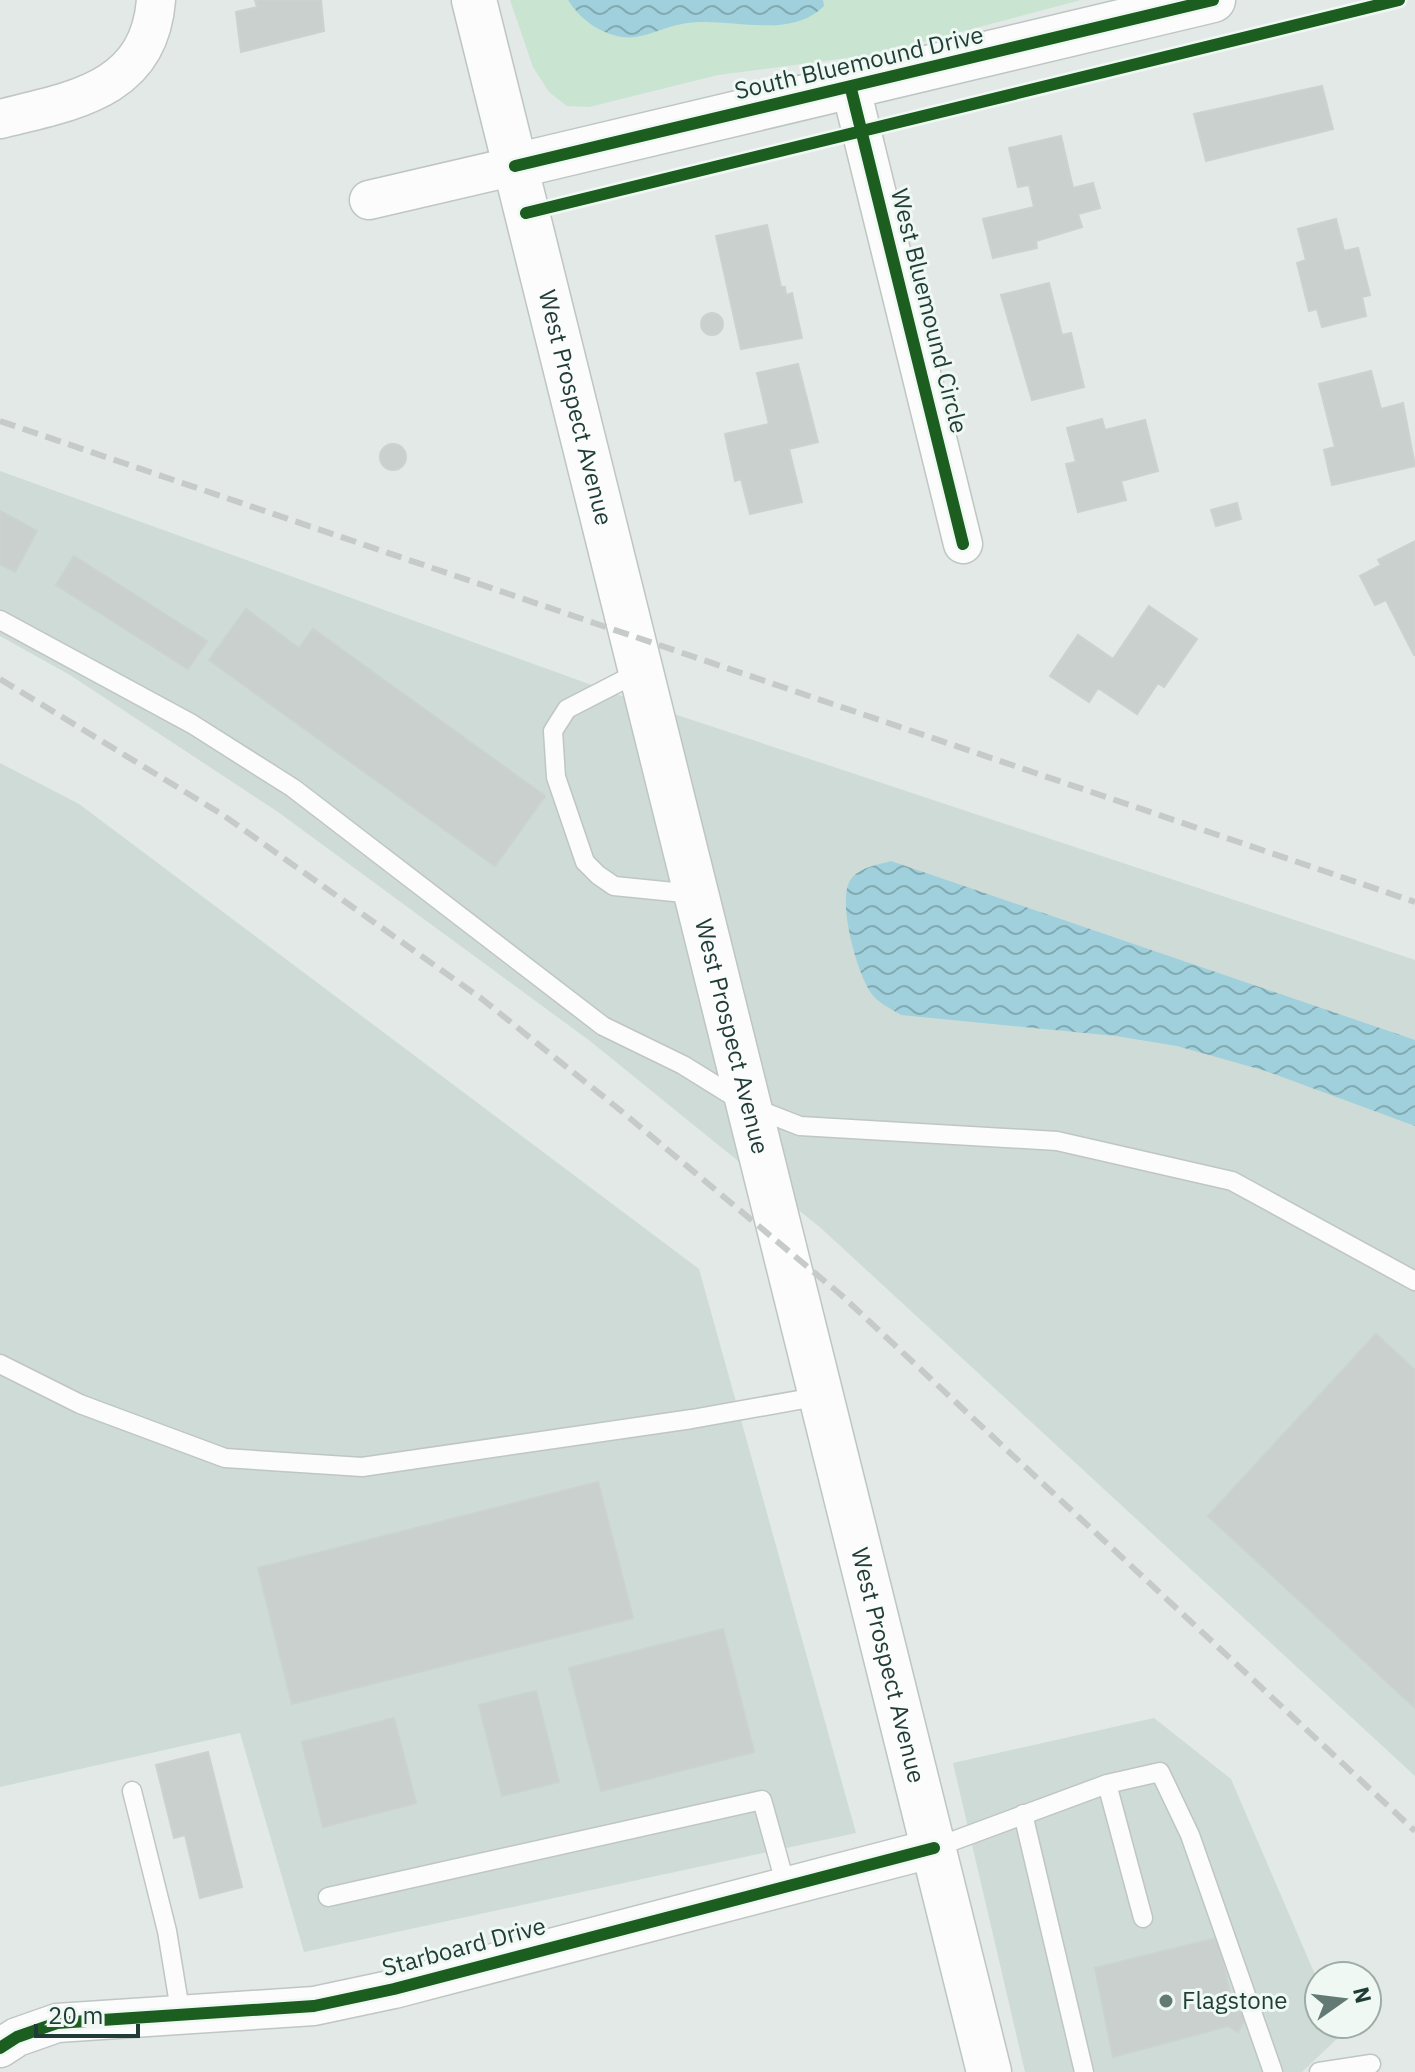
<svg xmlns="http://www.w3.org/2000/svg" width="1415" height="2072" viewBox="0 0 1415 2072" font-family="'IBM Plex Sans',sans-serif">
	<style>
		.built { fill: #cfdbd6 }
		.green { fill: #cae4d2 }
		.water { fill: url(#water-waves) }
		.building { fill: #c9d0cd; stroke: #cbd2cf; stroke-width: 2 }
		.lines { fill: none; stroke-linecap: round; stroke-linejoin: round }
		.lane-casing { stroke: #bfc6c3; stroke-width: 21 }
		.street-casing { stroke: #bfc6c3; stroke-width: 41 }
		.secondary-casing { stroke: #bec6c3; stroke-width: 47 }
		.lane { stroke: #fbfcfb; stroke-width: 18 }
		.street { stroke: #fbfcfb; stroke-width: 38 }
		.secondary { stroke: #fbfcfb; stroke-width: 44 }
		.rail { stroke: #c6cac9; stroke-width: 6; stroke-dasharray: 16 8; stroke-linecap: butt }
		.cycleway-casing { stroke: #f0f8f4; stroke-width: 17 }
		.cycleway { stroke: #1b5e20; stroke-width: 12 }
		.poi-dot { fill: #637974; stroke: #f0f8f4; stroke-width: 3 }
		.labels { text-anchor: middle; stroke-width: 6; stroke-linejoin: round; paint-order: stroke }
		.street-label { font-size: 24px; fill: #1f3d36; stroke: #f0f8f4 }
		.poi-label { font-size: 24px; fill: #1f3d36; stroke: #f0f8f4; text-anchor: start }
	</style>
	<defs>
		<pattern id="water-waves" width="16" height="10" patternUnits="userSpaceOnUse" patternTransform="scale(2)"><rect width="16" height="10" fill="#9fd0db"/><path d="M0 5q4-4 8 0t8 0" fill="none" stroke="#81aab2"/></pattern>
	</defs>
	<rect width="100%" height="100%" fill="#e2e9e6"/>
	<!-- built -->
	<path class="built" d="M0 471 647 705 1415 960V1776L822 1229 590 1041 278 812 70 675 0 636Z
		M0 763 79 804 699 1269 856 1833 304 1952 240 1733 0 1787Z
		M1154 1718 1231 1779 1319 1984V2024H1336L1341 2035 1302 2072H1025L953 1763Z"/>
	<!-- green -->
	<path class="green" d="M510 0H1081L877 54 718 75 589 107 567 106 549 92 533 67Z"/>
	<!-- water -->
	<path class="water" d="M568 0H823L824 6C788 42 727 15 682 24 663 27 642 40 622 37 599 33 580 19 568 0Z
		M891 861 1415 1040V1126L1266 1071 1177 1046 1116 1036 901 1015C890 1008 878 1003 871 993 857 973 836 899 851 879 860 867 878 865 891 861Z"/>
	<!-- building -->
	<path class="building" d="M255 0H321L324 31 241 52 236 12 257 7Z
		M1322 86 1333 129 1206 161 1194 114Z
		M1061 136 1073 188 1093 183 1100 208 1078 214 1082 227 1036 241 1037 248 993 258 983 219 1034 207 1029 185 1018 187 1009 148Z
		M1336 219 1344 251 1358 248 1370 295 1362 297 1366 316 1322 327 1317 309 1309 311 1297 263 1306 260 1298 229Z
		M767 225 781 287H785L786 295 792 293 802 338 741 349 716 236Z
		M1049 283 1062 335 1071 333 1084 387 1032 400 1001 295Z
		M701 324a11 11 0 1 1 22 0a11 11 0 1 1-22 0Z
		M798 364 818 442 789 449 802 502 750 514 741 479 735 481 725 434 769 424 757 373Z
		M1371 371 1381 409 1403 403 1415 466 1332 485 1324 450 1335 447 1319 384Z
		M1102 419 1105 430 1145 420 1158 471 1121 481 1126 500 1078 512 1066 464 1076 462 1067 428Z
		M380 457a13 13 0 1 1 26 0a13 13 0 1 1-26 0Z
		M1237 503 1241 519 1216 526 1211 510Z
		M0 511 37 531 15 572 0 564Z
		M1415 541V655H1414L1386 600 1375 605 1360 576 1381 565 1378 560Z
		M74 556 207 641 188 669 56 585Z
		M1149 606 1197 639 1164 687 1158 683 1137 714 1098 688 1089 702 1050 676 1078 635 1113 659Z
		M246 609 299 648 313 629 545 796 495 866 209 660Z
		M1376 1334 1415 1370V1708L1208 1516Z
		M598 1482 633 1618 292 1704 258 1568Z
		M723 1629 754 1752 601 1791 569 1668Z
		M536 1691 559 1782 502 1796 479 1705Z
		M394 1718 416 1803 323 1827 302 1742Z
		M208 1752 242 1887 200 1898 185 1835 174 1838 156 1765Z
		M1217 1938 1233 2005 1248 2014 1238 2032 1228 2026 1113 2057 1095 1968Z"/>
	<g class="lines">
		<!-- lane casing -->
		<g class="lane-casing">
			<path id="lane" d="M0 620 192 724 293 788 603 1026 683 1065 749 1106 800 1126 1057 1141 1232 1181 1415 1281
				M639 672 567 709 553 731 556 777 585 862 598 875 614 886 694 894
				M0 1364 80 1404 225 1458 362 1467 692 1419 821 1396
				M1107 1784 1143 1918
				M132 1791 167 1931 181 2016
				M1023 1814 1084 2072
				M934 1848 1107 1784 1160 1772 1190 1835 1273 2072
				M328 1897 762 1800 786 1886
				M1319 2072 1371 2064"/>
		</g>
		<!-- street casing -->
		<g class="street-casing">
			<path id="street" d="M851 89 963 544
				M0 119C72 101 149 91 156 0
				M369 200 515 166
				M0 2048 17 2037 57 2023 314 2006 394 1989 934 1848"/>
		</g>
		<!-- secondary casing -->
		<g class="secondary-casing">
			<g id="secondary">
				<path id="s1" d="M474 0 989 2072"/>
				<path d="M515 166 1213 0"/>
			</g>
		</g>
		<!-- lane -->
		<use href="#lane" class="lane"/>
		<!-- street -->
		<use href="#street" class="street"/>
		<!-- secondary -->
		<use href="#secondary" class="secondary"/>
		<!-- rail -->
		<path class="rail" d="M0 421 1415 902
			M0 679 223 815 482 999 620 1110 840 1294 1415 1831"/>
		<!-- cycleway casing -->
		<g class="cycleway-casing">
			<path id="cycleway" d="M851 89 963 544
				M515 166 1213 0
				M526 213 1399 0
				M0 2048 17 2037 57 2023 314 2006 394 1989 934 1848"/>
		</g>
		<!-- cycleway -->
		<use href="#cycleway" class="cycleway"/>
	</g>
	<!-- markers -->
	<circle class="poi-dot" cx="1166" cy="2001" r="8"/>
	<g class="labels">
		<!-- street labels -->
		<g class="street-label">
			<text transform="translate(859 63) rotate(-13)" y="8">South Bluemound Drive</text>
			<text transform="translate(929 311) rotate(76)" y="8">West Bluemound Circle</text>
			<text dy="8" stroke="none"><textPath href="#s1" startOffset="420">West Prospect Avenue</textPath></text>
			<text dy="8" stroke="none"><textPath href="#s1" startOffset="1068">West Prospect Avenue</textPath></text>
			<text dy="8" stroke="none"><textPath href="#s1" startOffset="1716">West Prospect Avenue</textPath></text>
			<text transform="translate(464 1947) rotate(-15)" y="8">Starboard Drive</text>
		</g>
		<!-- poi labels -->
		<g class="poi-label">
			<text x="1182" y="2009">Flagstone</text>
		</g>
	</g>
	<!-- north arrow -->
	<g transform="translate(1343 2000) rotate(76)"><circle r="38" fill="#f0f8f4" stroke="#9cada8" stroke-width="2"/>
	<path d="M0-6L14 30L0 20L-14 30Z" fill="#637974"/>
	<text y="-12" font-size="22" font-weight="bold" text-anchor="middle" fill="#1f3d36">N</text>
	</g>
	<!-- scale -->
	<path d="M36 2024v12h102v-12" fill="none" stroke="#1f3d36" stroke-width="4"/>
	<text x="48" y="2024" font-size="24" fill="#1f3d36" stroke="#f0f8f4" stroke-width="6" paint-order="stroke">20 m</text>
</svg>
